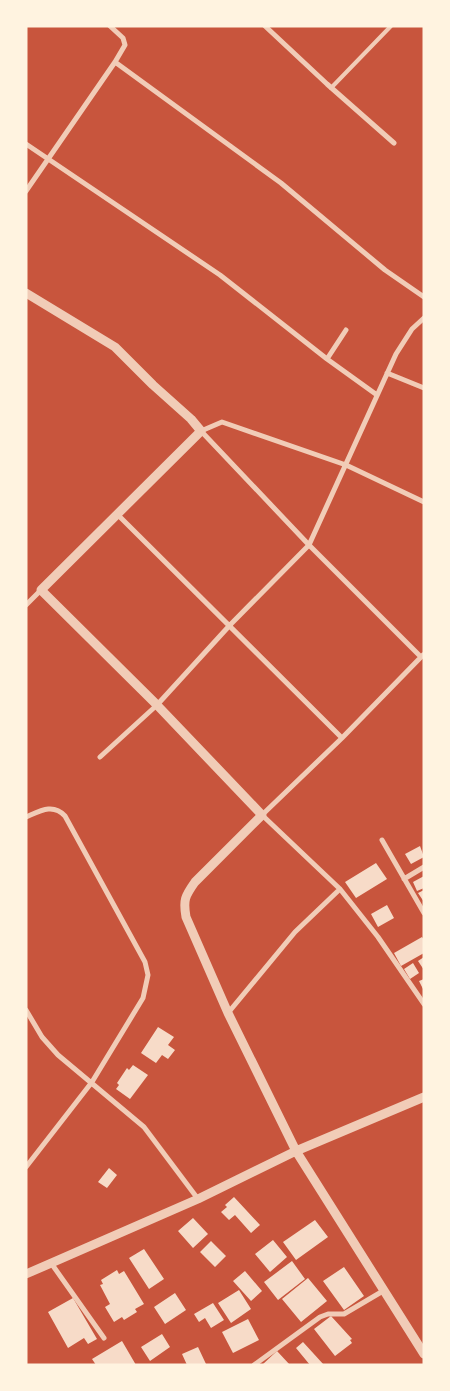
<svg xmlns="http://www.w3.org/2000/svg" width="450" height="1391" viewBox="0 0 450 1391" font-family="'Asap Condensed',sans-serif">
	<style>
		.building { fill: #f7dbc8 }
		.lines { fill: none; stroke-linecap: round; stroke-linejoin: round }
		.service { stroke: #f1ccb7; stroke-width: 4 }
		.minor { stroke: #f1ccb7; stroke-width: 5 }
		.tertiary { stroke: #f1ccb7; stroke-width: 9 }
	</style>
	<rect width="100%" height="100%" fill="#c8553d"/>
	<!-- building -->
	<path class="building" d="M420 846 424 857 411 864 405 854Z
		M376 863 387 879 356 898 345 882Z
		M424 876V888L417 891 413 882Z
		M424 890V902L418 893Z
		M387 905 394 918 378 927 371 914Z
		M422 937 424 940V953L401 966 394 953Z
		M424 957V970L418 961Z
		M413 963 419 973 410 979 404 969Z
		M424 979V991L419 981Z
		M158 1027 174 1037 168 1045 175 1050 168 1059 162 1055 156 1063 141 1053Z
		M133 1065 148 1075 130 1099 116 1089 119 1085 117 1083 127 1068 129 1070Z
		M109 1168 117 1175 107 1188 98 1182Z
		M234 1197 260 1225 251 1233 235 1215 229 1220 221 1212 227 1207 225 1205Z
		M193 1218 208 1234 193 1248 178 1231Z
		M315 1220 328 1237 296 1260 283 1242Z
		M273 1240 287 1257 270 1272 255 1254Z
		M211 1241 226 1256 215 1267 200 1252Z
		M144 1249 164 1279 149 1289 129 1258Z
		M292 1261 305 1279 278 1300 264 1282Z
		M344 1267 364 1296 344 1310 323 1281Z
		M117 1270 119 1274 124 1271 144 1304 135 1309 137 1312 124 1320 122 1317 114 1322 105 1307 110 1304 100 1285 103 1284 101 1280Z
		M245 1271 262 1291 251 1301 233 1281Z
		M308 1278 327 1301 301 1322 282 1299Z
		M239 1290 251 1309 231 1323 218 1303Z
		M175 1293 186 1310 165 1324 154 1307Z
		M73 1298 97 1339 88 1344 84 1338 68 1348 48 1312Z
		M213 1303 224 1320 211 1328 205 1318 199 1322 194 1314Z
		M331 1316 352 1339 350 1340 352 1343 335 1356 314 1329Z
		M248 1319 259 1340 233 1353 222 1332Z
		M162 1334 170 1347 150 1361 141 1347Z
		M122 1341 136 1365H96L92 1359Z
		M303 1342 324 1365H310L296 1348Z
		M198 1347 206 1364 187 1365 182 1354Z
		M277 1351 290 1365H262Z"/>
	<g class="lines">
		<!-- service -->
		<path class="service" d="M331 88 391 26"/>
		<!-- minor -->
		<path class="minor" d="M265 26 327 84 394 143
			M115 62 281 183 385 270 424 297
			M26 144 220 275 327 359 377 395
			M26 191 115 62 125 45 123 38 110 26
			M327 359 346 330
			M387 373 424 388
			M118 515 342 738
			M26 605 41 590
			M423 655 342 738 262 815 340 889 378 937 424 1004
			M421 657 309 545 201 431 222 422 346 465 424 502
			M100 757 157 705 230 625 309 545 396 354 412 329 424 318
			M26 817C40 811 53 803 65 816L145 962 148 975 143 998 92 1082 26 1167
			M382 840 424 913
			M404 879 424 867
			M26 1010 42 1037 58 1055 144 1127 198 1199
			M228 1013 295 932 340 889
			M51 1263 104 1338
			M254 1365 320 1317 328 1314H344L383 1291"/>
		<!-- tertiary -->
		<path class="tertiary" d="M26 293 115 347 153 385 191 419 201 431 41 590 157 705 262 815 195 882C185 896 183 900 186 917L228 1013 296 1151 424 1354
			M26 1274 198 1199 296 1151 424 1097"/>
	</g>
	<!-- border -->
	<rect width="450" height="1391" fill="none" stroke="#fff3e0" stroke-width="55"/>
</svg>
